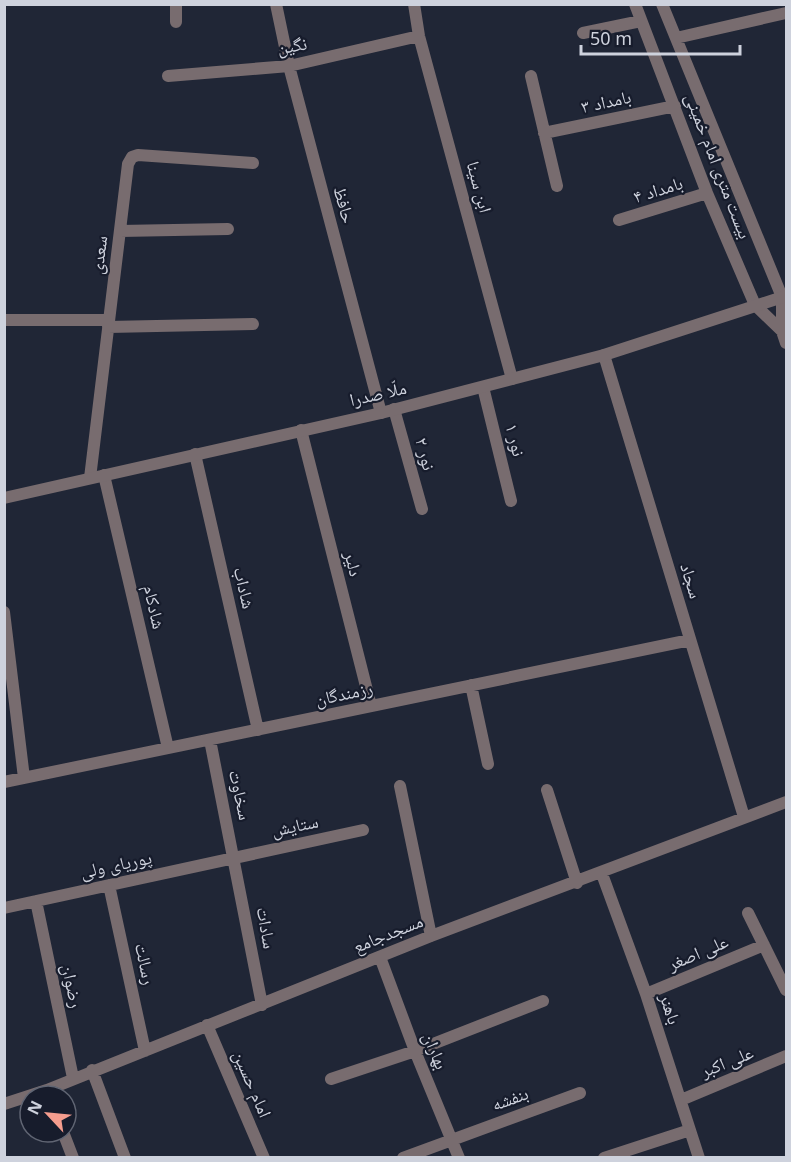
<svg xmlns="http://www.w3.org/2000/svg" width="791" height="1162" viewBox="0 0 791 1162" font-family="'Noto Sans','Noto Naskh Arabic',sans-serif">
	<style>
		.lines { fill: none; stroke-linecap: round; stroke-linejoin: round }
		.minor { stroke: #786c6f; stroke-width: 12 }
		.tertiary { stroke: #786c6f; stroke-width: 12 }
		.labels { text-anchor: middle; stroke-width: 4.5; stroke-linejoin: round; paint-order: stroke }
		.street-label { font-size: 18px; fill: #ced2dd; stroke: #171c2c }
	</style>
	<rect width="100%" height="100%" fill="#202636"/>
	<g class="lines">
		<!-- minor -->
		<path class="minor" d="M176 4V22
			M276 4 289 66 381 413
			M414 4 419 36 512 379
			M635 4 707 193 755 305 782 331V297L662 4
			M583 33 641 21
			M676 38 786 13
			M168 76 289 66 419 36
			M531 76 557 186
			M544 133 675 106
			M619 220 707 193
			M120 231 228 229
			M4 320H109
			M108 327 253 324
			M782 331 786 343
			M604 355 744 817
			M483 387 511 501
			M394 409 422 509
			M301 430 371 706
			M195 454 258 730
			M104 475 168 748
			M90 478 128 164 132 157 138 155 253 163
			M4 612 24 778
			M471 685 488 764
			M210 740 262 1005
			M4 782 690 640
			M400 786 431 936
			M547 790 577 883
			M602 874 646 994 699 1158
			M109 885 145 1051
			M36 901 73 1078
			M4 908 363 830
			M748 913 786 990
			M380 957 415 1051 459 1158
			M646 994 764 945
			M207 1025 264 1158
			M92 1070 125 1158
			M331 1079 415 1051 543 1001
			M681 1100 786 1056
			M4 1104 47 1090 431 936 786 802
			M63 1132 73 1158
			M403 1158 580 1093
			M604 1158 690 1130"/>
		<!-- tertiary -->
		<path class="tertiary" d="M4 498 381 413 604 355 786 296"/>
	</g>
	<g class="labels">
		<!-- street labels -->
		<g class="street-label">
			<text transform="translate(292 46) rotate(-10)" y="6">نگین</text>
			<text transform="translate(606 102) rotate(-12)" y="6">بامداد ۳</text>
			<text transform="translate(718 166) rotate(69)" y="6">بیست متری امام خمینی</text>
			<text transform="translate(479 187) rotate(75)" y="6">ابن سینا</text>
			<text transform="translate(658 190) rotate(-17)" y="6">بامداد ۴</text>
			<text transform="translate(344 205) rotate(75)" y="6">حافظ</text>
			<text transform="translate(99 255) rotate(-83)" y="6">سعدی</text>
			<text transform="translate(378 394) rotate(-13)" y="6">ملّا صدرا</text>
			<text transform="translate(515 440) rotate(76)" y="6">نور ۱</text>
			<text transform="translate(425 454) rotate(75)" y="6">نور ۲</text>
			<text transform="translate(353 564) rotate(76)" y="6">دلیر</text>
			<text transform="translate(691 581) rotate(73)" y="6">سجاد</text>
			<text transform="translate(244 588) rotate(77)" y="6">شاداب</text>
			<text transform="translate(154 607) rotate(77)" y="6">شادکام</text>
			<text transform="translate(344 694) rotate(-12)" y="6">رزمندگان</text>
			<text transform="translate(240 795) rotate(78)" y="6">سخاوت</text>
			<text transform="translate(295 826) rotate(-12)" y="6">ستایش</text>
			<text transform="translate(116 865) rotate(-12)" y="6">پوریای ولی</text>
			<text transform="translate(266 928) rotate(80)" y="6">سادات</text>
			<text transform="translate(388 934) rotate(-22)" y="6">مسجدجامع</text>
			<text transform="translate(698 953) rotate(-23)" y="6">علی اصغر</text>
			<text transform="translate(145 964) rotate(78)" y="6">رسالت</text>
			<text transform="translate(72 986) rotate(78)" y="6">رضوان</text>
			<text transform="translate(670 1009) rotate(72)" y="6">باهنر</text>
			<text transform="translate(435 1051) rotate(68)" y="6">بهاران</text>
			<text transform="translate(727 1062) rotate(-22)" y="6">علی اکبر</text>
			<text transform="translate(252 1084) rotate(67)" y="6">امام حسین</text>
			<text transform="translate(510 1099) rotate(-20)" y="6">بنفشه</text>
		</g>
	</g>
	<!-- border -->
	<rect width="791" height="1162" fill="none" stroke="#ced2dd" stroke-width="12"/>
	<!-- north arrow -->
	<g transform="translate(48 1114) rotate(296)"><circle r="28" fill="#171c2c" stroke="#606573" stroke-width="1.5"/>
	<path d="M0-4.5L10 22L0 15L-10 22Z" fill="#f59d8e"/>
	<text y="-9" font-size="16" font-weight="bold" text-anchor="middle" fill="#ced2dd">N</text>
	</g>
	<!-- scale -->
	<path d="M581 45v9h159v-9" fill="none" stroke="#ced2dd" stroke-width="3"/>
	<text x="590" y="45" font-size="18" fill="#ced2dd" stroke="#171c2c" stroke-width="4.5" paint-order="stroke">50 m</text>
</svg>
